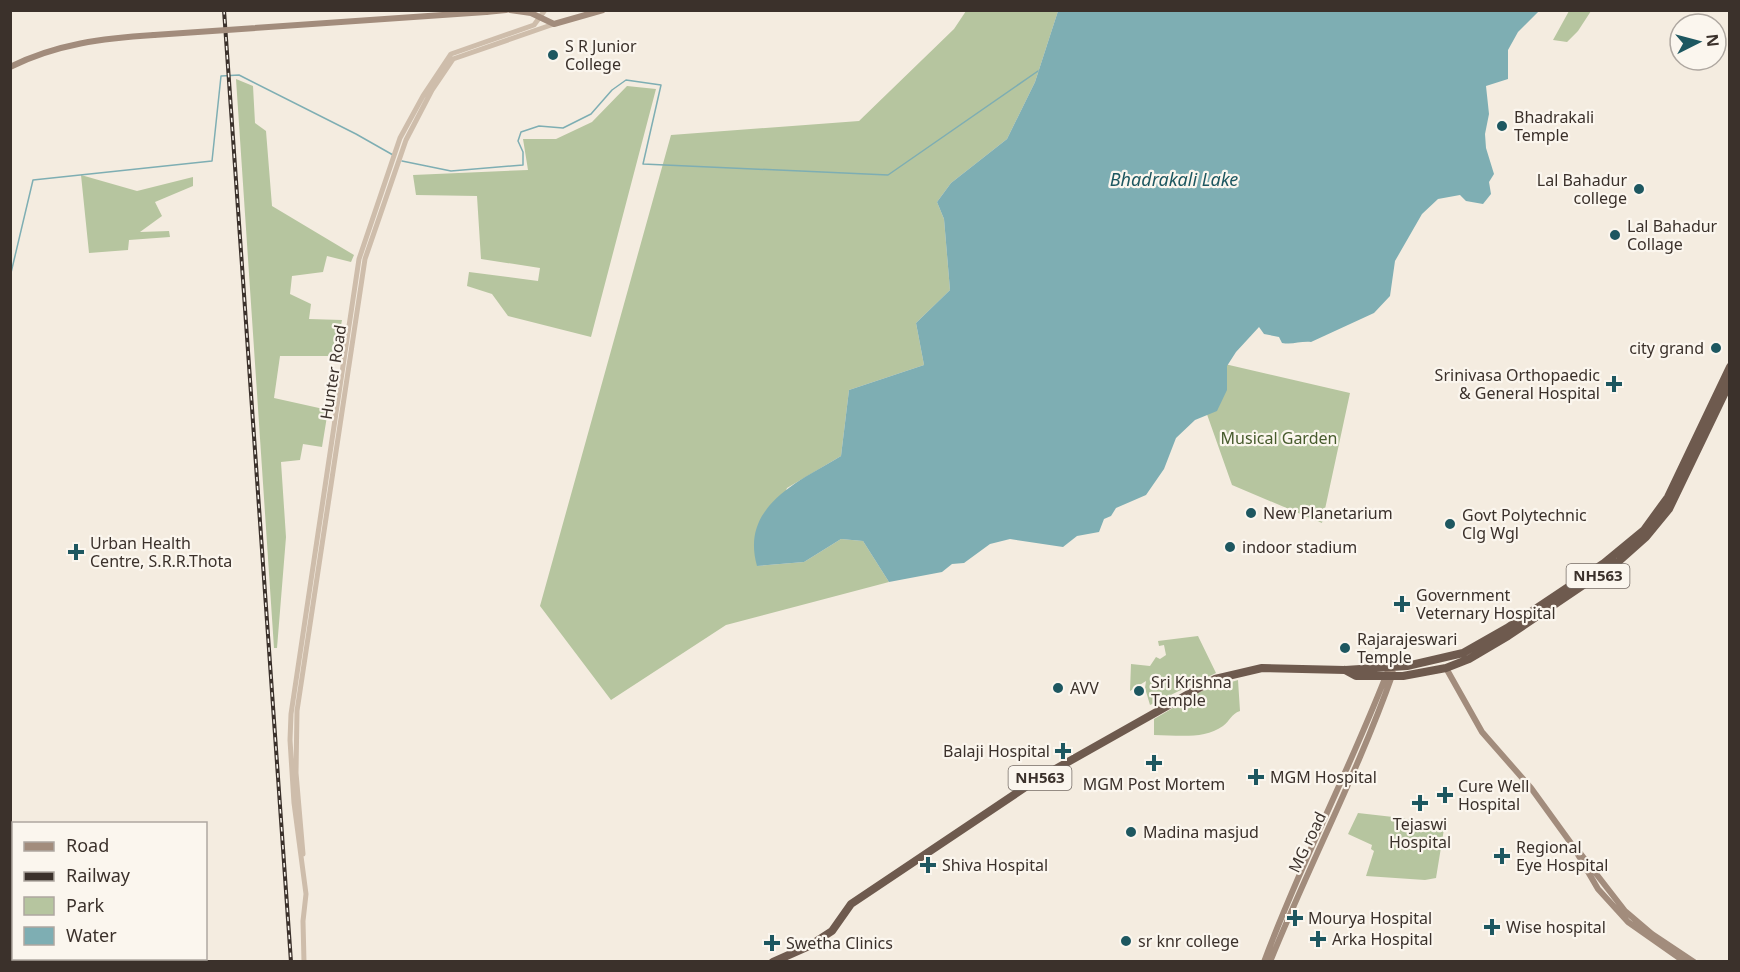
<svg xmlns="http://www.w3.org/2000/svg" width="1740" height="972" viewBox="0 0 1740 972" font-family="'Noto Sans',sans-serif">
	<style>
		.green { fill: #b6c59f }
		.water { fill: #7eaeb3 }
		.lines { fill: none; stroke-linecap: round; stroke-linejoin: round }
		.stream { stroke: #7eaeb3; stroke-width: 1.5 }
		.tertiary { stroke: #cebdab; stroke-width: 5 }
		.secondary { stroke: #a28c7c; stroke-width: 6 }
		.trunk { stroke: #6e5a4e; stroke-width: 8 }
		.rail-casing { stroke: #3b312b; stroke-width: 4 }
		.rail { stroke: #fbf6ee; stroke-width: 1.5; stroke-dasharray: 4.5; stroke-linecap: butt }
		.secondary-bridge { stroke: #a28c7c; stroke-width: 6 }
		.poi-dot { fill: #1d5760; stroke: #fbf6ee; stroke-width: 2 }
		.labels { text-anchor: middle; stroke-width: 4.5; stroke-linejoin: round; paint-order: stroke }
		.shield { fill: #fbf6ee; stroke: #756c66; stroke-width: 1.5 }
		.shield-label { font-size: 15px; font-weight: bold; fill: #3b312b }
		.poi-label { font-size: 16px; fill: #3b312b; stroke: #fbf6ee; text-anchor: start }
		.street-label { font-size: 16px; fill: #3b312b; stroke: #fbf6ee }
		.park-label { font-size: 16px; fill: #475b2d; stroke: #fbf6ee }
		.water-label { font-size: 18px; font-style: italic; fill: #1d5760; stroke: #fbf6ee }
	</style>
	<rect width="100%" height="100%" fill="#f4ece0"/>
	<!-- green -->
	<path class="green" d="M966 11H1058L1035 82 1007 139 951 183 937 202 944 219 950 290 916 323 924 365 849 390 841 456 787 488 757 566 804 562 841 539 863 541 889 582 726 625 611 700 540 606 671 135 859 121 954 29Z
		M1569 11H1591L1578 31 1567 42 1553 40Z
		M236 79 253 86 255 123 266 131 272 206 354 255 351 262 327 256 323 272 292 276 290 294 311 304 309 319 342 320 335 356H280L274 398 328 410 322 447 303 444 300 460 281 462 286 537 277 648H274Z
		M627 86 656 89 591 337 508 316 492 294 467 286 469 272 538 281 540 268 481 259 477 196 416 195 413 175 528 170 523 139H556L592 122Z
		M81 175 137 191 193 177V186L155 202 162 216 140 232 169 231 170 237 129 240 128 250 89 253Z
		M1186 355 1350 393 1322 523 1232 485Z
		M1198 636 1216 673 1150 705 1145 688 1146 681 1130 691 1131 664 1150 666 1156 657 1160 659 1166 655 1164 645 1159 646 1158 641Z
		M1238 680 1240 711C1231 714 1230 721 1223 726 1203 740 1177 735 1154 735V719L1202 691Z
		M1358 813 1402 818 1444 829 1436 878 1425 880 1366 876 1374 851 1371 849 1372 845 1348 834Z"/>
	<!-- water -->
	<path class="water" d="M1058 11H1539L1518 32 1508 50V79L1486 86 1489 114 1485 134 1486 148 1494 174 1489 182 1491 194 1483 204 1466 201 1460 195 1438 199 1422 214 1395 261 1390 296 1374 313 1311 342C1300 341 1293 345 1282 343L1279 337 1264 334 1259 327 1236 352 1227 366V390L1217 411 1195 420 1176 438 1164 469 1146 495 1116 508 1111 516 1104 519 1099 532 1077 536 1063 547 1010 539 990 544 964 563 952 564 942 572 889 582 863 541 841 539 804 562 757 566C740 506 798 482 841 456L849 390 924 365 916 323 950 290 944 219 937 202 951 183 1007 139 1035 82Z"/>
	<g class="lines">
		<!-- stream -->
		<path class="stream" d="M402 161 451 171 523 165V152L518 141 521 132 539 126 563 128 591 114 612 90 626 80 661 85 643 164 888 175 1038 71
			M10 277 33 180 212 161 221 76 239 75 356 134 393 155"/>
		<!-- tertiary -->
		<path class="tertiary" d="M303 854 296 773 297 711 365 259 406 140 432 90 453 59 554 24
			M10 918 14 920
			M70 958 74 962
			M304 962 303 921 306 894 294 803 290 740 291 714 359 259 400 138 423 96 451 54 534 25 545 10"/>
		<!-- secondary -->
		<path class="secondary" d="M510 10 531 13 554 24 603 10
			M486 12 506 10
			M10 67C56 44 104 38 154 35
			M1446 668 1482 732 1531 788 1573 846 1598 889 1628 922 1685 962
			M1580 853 1625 911 1652 934 1694 962
			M1264 962C1301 862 1351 767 1389 668
			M1270 962C1309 865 1358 772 1393 673"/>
		<!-- trunk -->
		<path class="trunk" d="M1345 670 1356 676H1403L1446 668 1469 659 1508 636 1619 561 1646 537 1669 509 1730 382
			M773 962 809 946 832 931 851 904 1036 780 1215 679 1262 668 1345 670 1407 666 1463 653 1507 628 1604 563 1644 530 1668 497 1730 367"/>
		<!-- rail casing -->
		<g class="rail-casing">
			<path id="rail" d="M224 10 291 962"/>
		</g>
		<!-- rail -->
		<use href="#rail" class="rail"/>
		<!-- secondary-bridge -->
		<path class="secondary-bridge" d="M154 35 486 12"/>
	</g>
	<!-- markers -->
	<g class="poi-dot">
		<circle cx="553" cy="55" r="6"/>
		<circle cx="1502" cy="126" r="6"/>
		<circle cx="1639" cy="189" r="6"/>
		<circle cx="1615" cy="235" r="6"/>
		<circle cx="1716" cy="348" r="6"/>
		<path d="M1611 375h6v6h6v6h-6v6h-6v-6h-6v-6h6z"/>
		<circle cx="1251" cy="513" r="6"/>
		<circle cx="1450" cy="524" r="6"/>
		<circle cx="1230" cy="547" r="6"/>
		<path d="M73 543h6v6h6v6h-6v6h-6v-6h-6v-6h6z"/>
		<path d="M1399 595h6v6h6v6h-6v6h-6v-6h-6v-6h6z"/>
		<circle cx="1345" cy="648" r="6"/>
		<circle cx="1058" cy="688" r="6"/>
		<circle cx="1139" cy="691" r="6"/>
		<path d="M1060 742h6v6h6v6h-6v6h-6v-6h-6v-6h6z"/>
		<path d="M1151 754h6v6h6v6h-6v6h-6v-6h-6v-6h6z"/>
		<path d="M1253 768h6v6h6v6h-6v6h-6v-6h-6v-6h6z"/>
		<path d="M1442 786h6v6h6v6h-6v6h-6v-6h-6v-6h6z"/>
		<path d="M1417 794h6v6h6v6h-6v6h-6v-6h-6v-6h6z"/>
		<circle cx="1131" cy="832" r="6"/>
		<path d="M1499 847h6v6h6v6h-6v6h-6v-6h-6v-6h6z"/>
		<path d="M925 856h6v6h6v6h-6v6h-6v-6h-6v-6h6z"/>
		<path d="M1292 909h6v6h6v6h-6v6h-6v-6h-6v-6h6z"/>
		<path d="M1489 918h6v6h6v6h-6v6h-6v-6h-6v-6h6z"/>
		<path d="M1315 930h6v6h6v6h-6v6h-6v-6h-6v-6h6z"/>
		<circle cx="1126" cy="941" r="6"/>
		<path d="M769 934h6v6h6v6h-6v6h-6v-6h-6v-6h6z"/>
	</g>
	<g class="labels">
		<!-- shield labels -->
		<g class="shield">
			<rect x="1566.5" y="564" width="63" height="24" rx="4.5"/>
			<rect x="1008.5" y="766" width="63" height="24" rx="4.5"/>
		</g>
		<g class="shield-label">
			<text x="1598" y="581">NH563</text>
			<text x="1040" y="783">NH563</text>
		</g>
		<!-- poi labels -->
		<g class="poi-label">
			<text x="565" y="52">S R Junior<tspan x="565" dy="18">College</tspan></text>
			<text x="1514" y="123">Bhadrakali<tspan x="1514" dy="18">Temple</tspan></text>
			<text x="1627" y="186" text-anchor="end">Lal Bahadur<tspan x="1627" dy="18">college</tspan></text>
			<text x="1627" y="232">Lal Bahadur<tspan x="1627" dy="18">Collage</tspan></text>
			<text x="1704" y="354" text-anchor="end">city grand</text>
			<text x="1600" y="381" text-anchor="end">Srinivasa Orthopaedic<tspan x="1600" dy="18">&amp; General Hospital</tspan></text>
			<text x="1263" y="519">New Planetarium</text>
			<text x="1462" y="521">Govt Polytechnic<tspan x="1462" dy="18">Clg Wgl</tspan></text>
			<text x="90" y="549">Urban Health<tspan x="90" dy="18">Centre, S.R.R.Thota</tspan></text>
			<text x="1242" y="553">indoor stadium</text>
			<text x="1416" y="601">Government<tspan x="1416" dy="18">Veternary Hospital</tspan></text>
			<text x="1357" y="645">Rajarajeswari<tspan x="1357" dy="18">Temple</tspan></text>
			<text x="1151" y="688">Sri Krishna<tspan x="1151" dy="18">Temple</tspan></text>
			<text x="1070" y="694">AVV</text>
			<text x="1050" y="757" text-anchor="end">Balaji Hospital</text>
			<text x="1270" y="783">MGM Hospital</text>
			<text x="1154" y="790" text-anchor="middle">MGM Post Mortem</text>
			<text x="1458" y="792">Cure Well<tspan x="1458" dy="18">Hospital</tspan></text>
			<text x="1420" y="830" text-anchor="middle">Tejaswi<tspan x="1420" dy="18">Hospital</tspan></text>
			<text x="1143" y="838">Madina masjud</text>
			<text x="1516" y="853">Regional<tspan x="1516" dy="18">Eye Hospital</tspan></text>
			<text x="942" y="871">Shiva Hospital</text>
			<text x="1308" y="924">Mourya Hospital</text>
			<text x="1506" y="933">Wise hospital</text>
			<text x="1332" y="945">Arka Hospital</text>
			<text x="1138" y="947">sr knr college</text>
			<text x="786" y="949">Swetha Clinics</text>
		</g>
		<!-- street labels -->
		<g class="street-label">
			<text transform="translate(333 372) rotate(-81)" y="6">Hunter Road</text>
			<text transform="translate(1307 842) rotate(-64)" y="6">MG road</text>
		</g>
		<!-- park labels -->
		<g class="park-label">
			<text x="1279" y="444">Musical Garden</text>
		</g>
		<!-- water labels -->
		<g class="water-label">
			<text x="1174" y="186">Bhadrakali Lake</text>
		</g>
	</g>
	<!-- border -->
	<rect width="1740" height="972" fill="none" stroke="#3b312b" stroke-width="24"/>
	<!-- legend -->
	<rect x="12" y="822" width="195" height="138" fill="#fbf6ee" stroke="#aea7a0" stroke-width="1.5"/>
	<rect x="24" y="842" width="30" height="9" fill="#a28c7c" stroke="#aea7a0" stroke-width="1.5"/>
	<text x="66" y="852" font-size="18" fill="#3b312b">Road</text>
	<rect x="24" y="872" width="30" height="9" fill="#3b312b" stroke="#aea7a0" stroke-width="1.5"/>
	<text x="66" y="882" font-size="18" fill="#3b312b">Railway</text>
	<rect x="24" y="897" width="30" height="18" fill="#b6c59f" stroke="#aea7a0" stroke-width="1.5"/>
	<text x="66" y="912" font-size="18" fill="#3b312b">Park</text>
	<rect x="24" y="927" width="30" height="18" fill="#7eaeb3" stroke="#aea7a0" stroke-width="1.5"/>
	<text x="66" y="942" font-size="18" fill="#3b312b">Water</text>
	<!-- north arrow -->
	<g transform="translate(1698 42) rotate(84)"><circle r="28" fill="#fbf6ee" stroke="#aea7a0" stroke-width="1.5"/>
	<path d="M0-4.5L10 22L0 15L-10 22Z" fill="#1d5760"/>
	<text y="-9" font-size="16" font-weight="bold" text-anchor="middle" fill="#3b312b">N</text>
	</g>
</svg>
